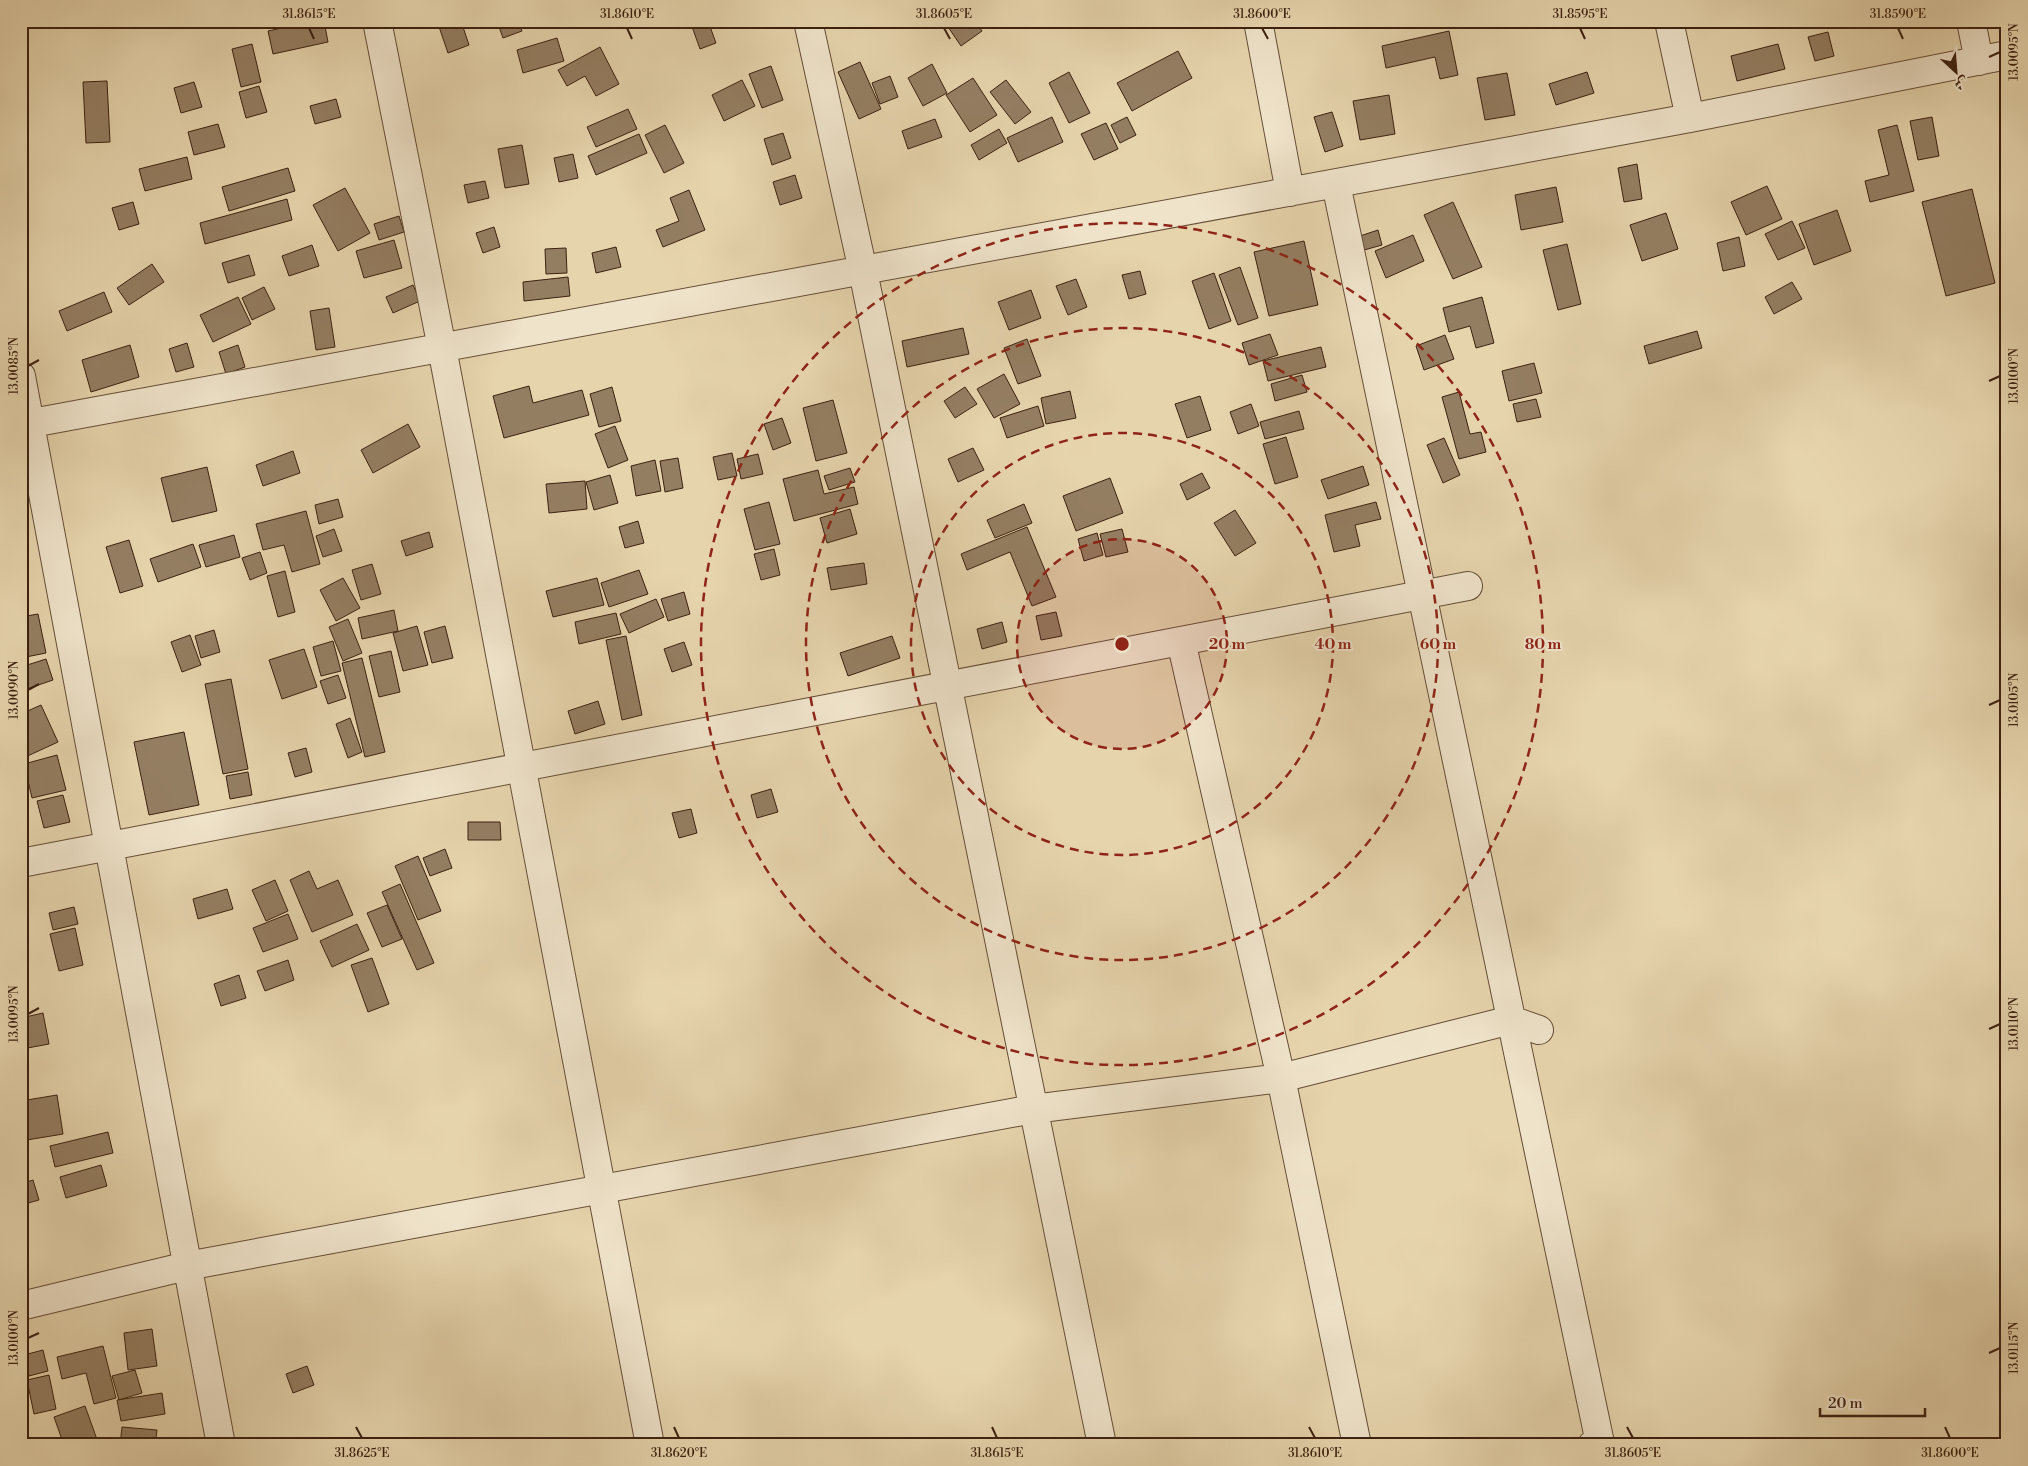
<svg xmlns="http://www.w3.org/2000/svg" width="2028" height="1466" viewBox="0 0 2028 1466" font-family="'Libre Bodoni',Amiri,serif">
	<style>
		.building { fill: #947e62; stroke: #3c2110 }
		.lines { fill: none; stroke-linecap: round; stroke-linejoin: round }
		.minor-casing { stroke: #664e37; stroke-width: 30 }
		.minor { stroke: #efe3ca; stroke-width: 28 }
		.ticks { fill: none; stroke: #3c2110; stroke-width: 2 }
		.ring { fill: none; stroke: #8f2418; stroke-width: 2.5; stroke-dasharray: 9 6 }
		.centre { fill: #8f2418; stroke: #efe3ca; stroke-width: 2.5 }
		.ring-label { font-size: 15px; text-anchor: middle; font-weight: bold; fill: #8f2418; stroke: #efe3ca; stroke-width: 4; stroke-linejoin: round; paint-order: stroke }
		.neatline { fill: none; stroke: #3c2110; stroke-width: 2 }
		.ticks-label { font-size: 12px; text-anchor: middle; fill: #3c2110 }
	</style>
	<rect width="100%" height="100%" fill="#e6d4ad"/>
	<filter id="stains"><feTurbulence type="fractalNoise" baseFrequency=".004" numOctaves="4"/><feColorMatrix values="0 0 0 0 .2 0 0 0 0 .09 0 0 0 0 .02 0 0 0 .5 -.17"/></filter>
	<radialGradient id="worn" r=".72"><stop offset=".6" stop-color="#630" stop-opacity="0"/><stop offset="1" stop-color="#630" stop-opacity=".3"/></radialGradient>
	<!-- building -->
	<path class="building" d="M314 21H324L328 42 273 54 268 31Z
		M437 21H461L469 45 448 53Z
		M497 21H518L522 31 503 38Z
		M690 21H708L716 43 700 49Z
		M944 21H975L982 31 961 46Z
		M1572 21H1597V22L1574 28Z
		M1449 31 1458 75 1440 79 1435 57 1386 68 1382 46Z
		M1828 32 1834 56 1815 61 1808 37Z
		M557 38 564 61 523 73 517 50Z
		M252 44 261 82 241 87 232 49Z
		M1778 44 1785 69 1737 81 1731 56Z
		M600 47 619 84 596 96 585 76 567 86 558 70Z
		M1178 51 1192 78 1132 111 1117 83Z
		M860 62 881 109 859 119 838 72Z
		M932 64 947 93 923 106 908 78Z
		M771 66 783 100 762 108 749 74Z
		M1069 72 1090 113 1069 123 1049 83Z
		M1587 72 1594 93 1556 105 1549 84Z
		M1507 73 1515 115 1485 120 1477 78Z
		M890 76 898 97 880 104 872 83Z
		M973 78 997 115 970 132 946 95Z
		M742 80 755 106 724 121 712 95Z
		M1006 80 1031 112 1015 124 990 92Z
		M107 81 110 142 86 143 83 82Z
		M194 82 202 107 181 113 174 88Z
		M259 86 267 112 246 118 239 92Z
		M1389 95 1395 134 1360 140 1353 101Z
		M336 99 341 117 315 124 310 106Z
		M628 109 637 129 596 147 587 127Z
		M1332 112 1343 146 1325 152 1314 117Z
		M1052 117 1063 142 1018 162 1007 138Z
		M1127 117 1136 135 1120 143 1111 125Z
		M1932 117 1939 156 1918 160 1910 121Z
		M935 119 942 137 908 149 902 131Z
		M1106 123 1118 149 1094 160 1081 134Z
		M218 124 225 147 194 155 188 132Z
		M665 125 684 163 664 173 645 135Z
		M1897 125 1914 191 1870 202 1865 181 1889 175 1878 130Z
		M999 129 1007 143 979 160 971 145Z
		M783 133 791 158 772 165 764 139Z
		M639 134 647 153 596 175 588 156Z
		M522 145 529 184 505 188 498 149Z
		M573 154 578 178 559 182 554 158Z
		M187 157 192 179 145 191 139 169Z
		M1637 164 1642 199 1624 202 1618 168Z
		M288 168 295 191 229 211 222 187Z
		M795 175 802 198 780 205 773 182Z
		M485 181 489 198 468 203 464 185Z
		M1767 186 1782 219 1746 235 1731 202Z
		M1556 187 1563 222 1521 230 1515 195Z
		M345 188 370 233 338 251 313 205Z
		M1972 189 1995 283 1946 296 1922 202Z
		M689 190 705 230 663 247 656 230 679 221 670 198Z
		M287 199 292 220 205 244 200 223Z
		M133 202 139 224 119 230 112 208Z
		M1453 202 1482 267 1453 279 1424 215Z
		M1837 210 1851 251 1814 265 1799 224Z
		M1666 213 1678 249 1642 261 1630 225Z
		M399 216 404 232 379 240 374 224Z
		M1792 221 1805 248 1778 260 1765 234Z
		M494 227 500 247 483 253 476 233Z
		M1378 230 1382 245 1357 252 1354 238Z
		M1413 235 1424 261 1386 278 1375 251Z
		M1739 237 1745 266 1723 271 1717 243Z
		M394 240 402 268 364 278 356 251Z
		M1304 241 1318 305 1269 316 1254 252Z
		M1567 244 1581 304 1558 310 1543 250Z
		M312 245 319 266 289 276 282 256Z
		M616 247 621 267 596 273 592 253Z
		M566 248 567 273 546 274 545 249Z
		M249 255 255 275 228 283 222 263Z
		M152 264 164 282 129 305 117 288Z
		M1240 267 1258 318 1238 325 1219 275Z
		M1140 271 1146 294 1129 299 1122 275Z
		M1214 273 1231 321 1209 329 1192 281Z
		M568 277 570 296 524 301 523 282Z
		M1076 279 1087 307 1068 315 1056 286Z
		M1792 282 1802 299 1774 314 1765 297Z
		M413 285 420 301 393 313 386 297Z
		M264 287 275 309 252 320 242 298Z
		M1031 290 1041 318 1009 330 998 302Z
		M104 292 112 312 67 331 59 311Z
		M238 297 251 324 213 342 200 315Z
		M1482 297 1494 343 1476 348 1470 326 1449 332 1443 308Z
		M329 308 335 347 316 350 310 311Z
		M963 328 969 354 907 367 902 341Z
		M1697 331 1702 348 1649 364 1644 346Z
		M1270 334 1278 355 1249 365 1242 343Z
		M1445 335 1454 359 1424 370 1416 346Z
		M1027 339 1041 376 1018 384 1004 348Z
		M187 343 194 367 176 372 169 349Z
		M130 345 139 377 91 392 82 360Z
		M238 345 245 367 226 374 219 352Z
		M1321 347 1326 367 1268 381 1263 361Z
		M1534 363 1542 393 1509 401 1502 371Z
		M1004 374 1020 404 994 418 977 389Z
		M1302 375 1307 392 1275 401 1271 384Z
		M529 386 533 403 582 390 589 415 504 438 493 396Z
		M612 387 621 421 599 427 590 394Z
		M965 387 977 404 955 418 944 401Z
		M1070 391 1076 418 1046 424 1041 398Z
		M1459 392 1470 434 1481 432 1486 452 1459 459 1442 397Z
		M1200 396 1211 430 1187 438 1175 404Z
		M1536 399 1541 417 1517 422 1513 404Z
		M833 400 847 453 816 461 803 408Z
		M1251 404 1259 426 1238 434 1230 412Z
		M1038 406 1044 426 1007 438 1000 418Z
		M1299 411 1304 429 1265 439 1260 422Z
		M782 418 791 443 773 450 764 424Z
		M408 424 420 447 373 473 361 450Z
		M615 426 628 460 608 468 595 434Z
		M1286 437 1298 477 1275 484 1263 444Z
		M1444 438 1460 475 1443 483 1427 445Z
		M973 448 984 470 958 482 948 459Z
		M293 451 300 473 263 486 256 465Z
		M732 453 737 476 718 480 713 457Z
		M758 454 763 474 741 479 737 459Z
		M678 458 683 488 665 492 660 461Z
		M655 460 661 491 636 496 631 466Z
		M1363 466 1369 485 1328 499 1321 480Z
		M207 467 217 511 172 522 161 478Z
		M850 468 855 482 829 490 824 476Z
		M818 470 824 494 854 487 858 504 794 521 783 479Z
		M1202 473 1210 488 1187 500 1180 484Z
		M610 475 618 503 594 510 586 482Z
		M1110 478 1123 513 1076 531 1063 496Z
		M585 481 587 509 549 513 546 484Z
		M338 499 343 517 319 524 315 505Z
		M769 502 780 544 755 550 744 509Z
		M1376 502 1381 519 1355 525 1360 546 1334 552 1325 515Z
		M1024 504 1032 523 995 538 987 520Z
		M850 509 857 534 827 543 820 518Z
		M1235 510 1256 543 1235 556 1214 523Z
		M306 511 320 564 292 572 284 545 263 550 256 524Z
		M638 521 644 543 625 548 619 527Z
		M1027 527 1056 597 1032 606 1010 552 967 570 961 554Z
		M334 529 342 551 323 557 316 536Z
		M1122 529 1128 552 1106 557 1100 534Z
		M429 532 433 547 406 556 401 541Z
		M1097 533 1103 555 1084 561 1078 539Z
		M234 535 240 557 206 567 199 545Z
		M129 540 143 586 120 593 106 547Z
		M193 544 201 567 158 582 150 559Z
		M774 549 780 575 761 580 754 554Z
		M260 552 267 573 250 580 242 558Z
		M864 563 867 584 831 590 827 568Z
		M372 564 381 594 361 600 352 570Z
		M639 570 648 594 609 607 601 583Z
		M285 571 295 612 278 617 267 576Z
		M343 578 360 608 336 621 320 590Z
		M597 578 604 605 553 617 546 591Z
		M684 592 690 614 668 621 661 599Z
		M656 599 664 617 629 633 620 614Z
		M394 610 398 631 362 639 358 618Z
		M1056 612 1062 636 1041 640 1036 616Z
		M616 613 621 634 579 644 575 622Z
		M38 614 46 653 21 658V617Z
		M348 619 362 653 343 661 329 627Z
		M1002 622 1007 642 982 649 977 629Z
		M417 626 428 665 403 671 393 633Z
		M445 626 453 658 432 663 424 632Z
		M214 630 220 652 201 658 195 636Z
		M190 635 201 665 182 672 171 642Z
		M626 636 642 715 622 720 606 640Z
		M892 636 900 658 848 676 840 653Z
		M333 641 341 671 321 676 313 647Z
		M684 642 692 665 672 672 664 649Z
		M304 649 317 687 282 699 269 660Z
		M391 651 400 692 379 697 369 656Z
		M362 658 385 752 365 757 342 663Z
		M46 659 53 680 21 691V667Z
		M338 675 346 698 328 704 320 681Z
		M231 679 248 769 223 774 205 684Z
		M598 701 605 724 575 734 568 711Z
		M41 705 58 742 21 759V714Z
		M350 718 362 752 348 758 336 724Z
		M184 732 199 805 149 815 134 742Z
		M306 748 312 772 295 777 288 753Z
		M57 755 66 790 32 798 24 764Z
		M248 772 252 795 230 799 226 776Z
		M771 789 778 812 757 818 751 795Z
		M63 795 70 822 44 828 37 801Z
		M691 809 697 833 679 838 672 813Z
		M468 822H500L501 840H468Z
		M445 849 452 868 430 876 423 858Z
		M418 856 441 911 418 920 395 866Z
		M309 871 317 889 338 880 353 915 312 932 290 880Z
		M275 880 288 911 266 921 252 890Z
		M400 884 434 963 417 970 382 892Z
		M227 889 233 909 198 919 193 899Z
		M387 905 402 939 382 947 367 913Z
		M74 907 78 924 53 930 49 913Z
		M288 914 298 939 263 952 253 928Z
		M357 924 369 950 332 967 320 941Z
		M75 928 83 965 59 971 50 934Z
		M372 958 389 1004 368 1012 351 965Z
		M288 960 294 980 265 991 257 971Z
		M239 975 246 998 221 1006 214 984Z
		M43 1013 49 1044 22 1049 21 1018Z
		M57 1095 63 1134 21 1141V1101Z
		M108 1132 113 1153 55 1167 50 1146Z
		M101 1165 107 1186 66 1198 60 1177Z
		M33 1180 39 1200 21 1205V1184Z
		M152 1329 157 1366 128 1370 124 1333Z
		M103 1346 116 1398 94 1404 86 1373 62 1379 57 1357Z
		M43 1350 48 1371 29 1376 24 1355Z
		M307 1366 314 1385 293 1393 286 1374Z
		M135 1370 142 1393 119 1400 112 1376Z
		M49 1375 56 1409 34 1414 27 1380Z
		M162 1393 165 1414 121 1421 117 1400Z
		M85 1406 99 1445H64L54 1417Z
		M122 1427 157 1430 155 1445H120Z"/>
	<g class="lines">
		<!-- minor casing -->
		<g class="minor-casing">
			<path id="minor" d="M377 21 442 348 650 1445
				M808 21 863 271 1102 1445
				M1258 21 1290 192
				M1669 21 1690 118
				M1971 21 1979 61
				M1336 184 1600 1443 1592 1445
				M21 376 221 1445
				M21 425 1690 118 2007 55
				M1181 641 1281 1078 1357 1445
				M21 863 1468 586
				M21 1306 187 1266 1033 1109 1281 1078 1511 1020 1539 1030"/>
		</g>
		<!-- minor -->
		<use href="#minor" class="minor"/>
	</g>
	<!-- ticks -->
	<path class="ticks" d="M309 28 314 39M627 28 632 39M944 28 950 39M1262 28 1268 39M1580 28 1585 39M1898 28 1903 39M1989 57 2000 52M28 366 39 360M1989 381 2000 376M28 690 39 684M1989 705 2000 700M28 1014 39 1008M1989 1029 2000 1024M28 1338 39 1333M1989 1353 2000 1348M356 1427 362 1438M674 1427 679 1438M992 1427 997 1438M1309 1427 1315 1438M1627 1427 1633 1438M1945 1427 1950 1438"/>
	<!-- distance rings -->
	<circle cx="1122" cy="644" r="105" fill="#8f2418" fill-opacity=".12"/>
	<g class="ring">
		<circle cx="1122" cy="644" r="105"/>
		<circle cx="1122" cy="644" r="211"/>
		<circle cx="1122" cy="644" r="316"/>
		<circle cx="1122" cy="644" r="421"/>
	</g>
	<circle cx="1122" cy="644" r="8" class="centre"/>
	<g class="ring-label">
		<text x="1227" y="649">20 m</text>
		<text x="1333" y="649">40 m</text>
		<text x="1438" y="649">60 m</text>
		<text x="1543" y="649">80 m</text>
	</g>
	<!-- margin -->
	<rect width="2028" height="1466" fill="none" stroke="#e6d4ad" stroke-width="55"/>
	<!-- north arrow -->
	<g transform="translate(1956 72) rotate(154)" stroke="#efe3ca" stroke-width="4" paint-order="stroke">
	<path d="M0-4L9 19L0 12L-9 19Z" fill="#3c2110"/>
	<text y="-8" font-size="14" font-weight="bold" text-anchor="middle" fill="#3c2110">ش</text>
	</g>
	<!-- scale -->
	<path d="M1820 1408v8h105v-8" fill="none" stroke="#3c2110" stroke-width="2.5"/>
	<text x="1828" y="1408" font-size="15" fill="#3c2110" stroke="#efe3ca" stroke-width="4" paint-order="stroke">20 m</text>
	<rect x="28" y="28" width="1972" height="1410" class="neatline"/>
	<g class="ticks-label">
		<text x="309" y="18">31.8615°E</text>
		<text x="627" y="18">31.8610°E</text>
		<text x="944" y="18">31.8605°E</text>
		<text x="1262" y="18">31.8600°E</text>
		<text x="1580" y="18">31.8595°E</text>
		<text x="1898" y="18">31.8590°E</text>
		<text transform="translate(2014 52) rotate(-90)" y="4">13.0095°N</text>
		<text transform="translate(14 366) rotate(-90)" y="4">13.0085°N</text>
		<text transform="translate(2014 376) rotate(-90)" y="4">13.0100°N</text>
		<text transform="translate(14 690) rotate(-90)" y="4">13.0090°N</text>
		<text transform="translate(2014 700) rotate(-90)" y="4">13.0105°N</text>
		<text transform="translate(14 1014) rotate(-90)" y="4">13.0095°N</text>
		<text transform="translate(2014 1024) rotate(-90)" y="4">13.0110°N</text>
		<text transform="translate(14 1338) rotate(-90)" y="4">13.0100°N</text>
		<text transform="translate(2014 1348) rotate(-90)" y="4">13.0115°N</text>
		<text x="362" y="1457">31.8625°E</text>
		<text x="679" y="1457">31.8620°E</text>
		<text x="997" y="1457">31.8615°E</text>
		<text x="1315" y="1457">31.8610°E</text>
		<text x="1633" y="1457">31.8605°E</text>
		<text x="1950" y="1457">31.8600°E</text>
	</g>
	<rect width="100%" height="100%" filter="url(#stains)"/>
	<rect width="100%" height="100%" fill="url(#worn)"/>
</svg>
